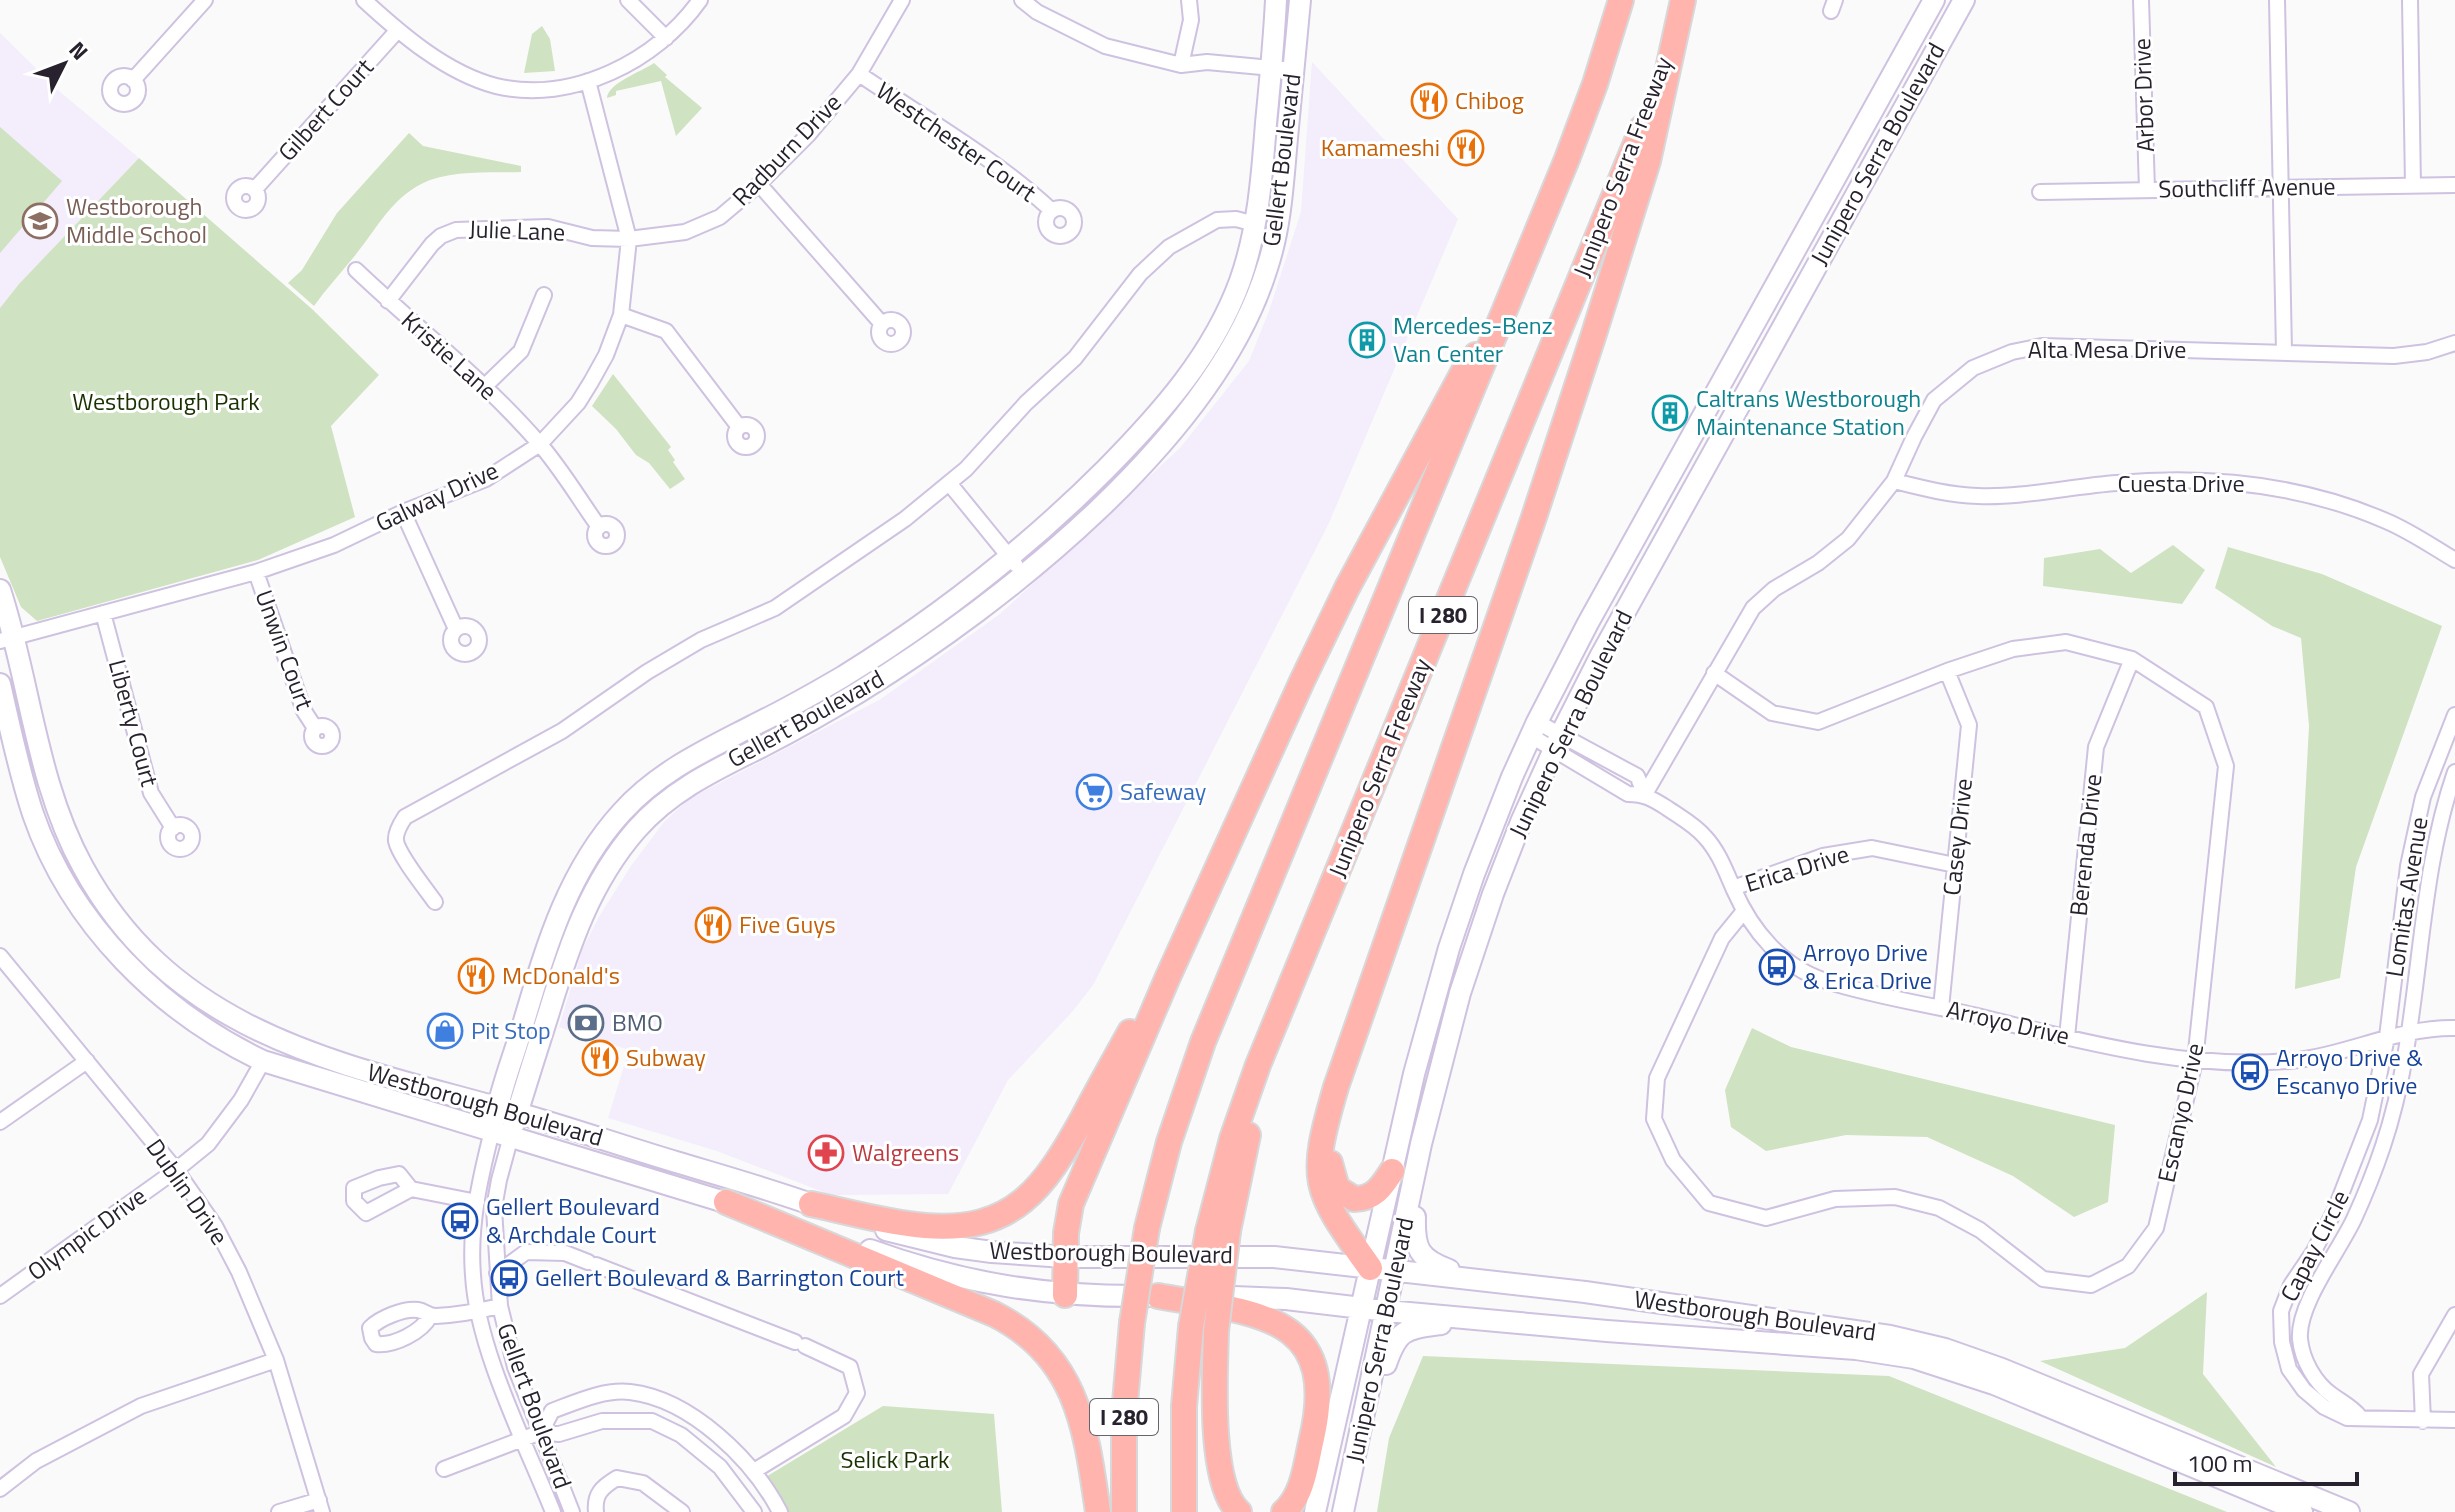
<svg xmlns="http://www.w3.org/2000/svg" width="2455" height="1512" viewBox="0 0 2455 1512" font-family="'Titillium Web',sans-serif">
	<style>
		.built { fill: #f3edfc }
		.green { fill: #cfe2c1 }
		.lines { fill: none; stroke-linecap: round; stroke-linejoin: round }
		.minor-casing { stroke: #cec2e0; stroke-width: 18 }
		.secondary-casing { stroke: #cec2e0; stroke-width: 24 }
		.motorway-casing { stroke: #d8d7d9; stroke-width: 28 }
		.minor { stroke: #fff; stroke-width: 14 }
		.secondary { stroke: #fff; stroke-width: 20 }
		.motorway { stroke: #ffb4ae; stroke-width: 24 }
		.motorway-bridge-casing { stroke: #d8d7d9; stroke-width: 28; stroke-linecap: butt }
		.motorway-bridge { stroke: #ffb4ae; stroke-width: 24 }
		.labels { text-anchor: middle; stroke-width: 6; stroke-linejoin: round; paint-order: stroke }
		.shield { fill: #fff; stroke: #68646d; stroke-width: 2 }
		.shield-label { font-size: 22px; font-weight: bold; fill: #27222e }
		.street-label { font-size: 24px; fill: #27222e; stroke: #fff }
		.food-label { font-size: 24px; fill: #c56008; stroke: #fff; text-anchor: start }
		.education-label { font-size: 24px; fill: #785e54; stroke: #fff; text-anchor: start }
		.culture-label { font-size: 24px; fill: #0d838f; stroke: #fff; text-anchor: start }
		.park-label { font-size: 24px; fill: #193100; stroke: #fff }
		.shop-label { font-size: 24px; fill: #366cbe; stroke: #fff; text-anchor: start }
		.transit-label { font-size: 24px; fill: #164399; stroke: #fff; text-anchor: start }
		.service-label { font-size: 24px; fill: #4e5e75; stroke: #fff; text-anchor: start }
		.health-label { font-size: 24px; fill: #be3a42; stroke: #fff; text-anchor: start }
	</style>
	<rect width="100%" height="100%" fill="#fafafa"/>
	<!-- built -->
	<path class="built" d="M0 33 59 91 139 158 19 284 0 308Z
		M1312 62 1458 219 1328 525 1093 985 1072 1012 1008 1080 948 1194 831 1195 717 1151 608 1118 629 1050 559 1027 583 948 600 915 631 866 664 822 689 799 881 699 1000 614 1180 448 1249 361 1269 311 1301 212Z"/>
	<!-- green -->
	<path class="green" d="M542 26 550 39 555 71 524 73 532 34Z
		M654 63 667 75 665 77 702 108 676 136 661 81 616 91V95L607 98C608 83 641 72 654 63Z
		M0 127 62 181 0 253Z
		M409 133 423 146 521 166V172C492 173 458 170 430 180 392 195 377 229 353 258 340 274 326 289 314 306L288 283 302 270 337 213Z
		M139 158 312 309 379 375 331 426 355 517 258 560 37 621 21 607 0 557V308L19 284Z
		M613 374 671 447 668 450 675 460 673 462 685 479 670 489 649 463 636 455 616 429 592 406Z
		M2173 545 2205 570 2182 604 2043 586 2044 558 2100 549 2131 573Z
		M2228 547 2322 574 2442 626 2356 867 2340 978 2295 989 2309 726 2301 638 2272 626 2215 588Z
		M1752 1028 1791 1047 2115 1125 2108 1202 2074 1217 2013 1176 1927 1137 1846 1135 1766 1151 1731 1127 1725 1090Z
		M2207 1292 2203 1374 2276 1467 2040 1361 2125 1348Z
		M1423 1356 1889 1376 2227 1512H1377L1389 1438Z
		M883 1406 994 1414 1002 1512H770L756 1483Z"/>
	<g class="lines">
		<!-- minor casing -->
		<g class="minor-casing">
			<path id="minor" d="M364 0C401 34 446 73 496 86 572 104 657 61 700 0
				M628 0 666 38
				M1022 0 1037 12 1105 46 1181 65 1207 62 1294 70
				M2141 0 2147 190
				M2277 0 2284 352
				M2410 0 2413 186
				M1831 11 1835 0
				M1181 65 1191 20 1189 0
				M859 74C921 116 998 160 1052 211
				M110 90a14 14 0 1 1 28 0a14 14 0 1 1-28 0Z
				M133 80 205 0
				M759 184 882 324
				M234 198a12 12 0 1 1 24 0a12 12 0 1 1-24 0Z
				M255 189 397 31
				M2040 192 2455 185
				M1046 222a14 14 0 1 1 28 0a14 14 0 1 1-28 0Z
				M356 270C417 328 483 379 538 442 561 468 579 499 599 527
				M388 301 432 244 441 236 456 230 548 227 592 238 629 239 685 232 720 217 759 184 808 135 859 74 902 0
				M621 315 666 331 739 427
				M879 332a12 12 0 1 1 24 0a12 12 0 1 1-24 0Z
				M484 387 521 351 544 295
				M735 436a11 11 0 1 1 22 0a11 11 0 1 1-22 0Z
				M1894 481C1922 488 1949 495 1978 496 2022 498 2073 486 2117 483 2210 475 2301 484 2386 521 2410 531 2433 547 2455 560
				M949 483 1015 564
				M403 512 456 629
				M595 535a11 11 0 1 1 22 0a11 11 0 1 1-22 0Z
				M256 572 304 711 315 728
				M103 613 151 793 173 828
				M451 640a14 14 0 1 1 28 0a14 14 0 1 1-28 0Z
				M0 641 256 572 334 545 403 512 486 479 540 444 578 403 591 382 606 355 621 315 629 239 588 81
				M1714 673 1772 713 1818 722 1947 671 2013 649 2066 642 2132 659 2206 707 2226 766 2195 1061 2156 1228 2128 1266 2091 1285 2043 1279 1980 1230 1939 1208 1895 1197 1835 1199 1766 1218 1709 1203 1673 1160 1654 1119 1657 1078 1722 938 1744 911
				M2455 715 2423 797 2408 866 2387 1037 2370 1120 2335 1210 2314 1251 2291 1285 2281 1311 2282 1342 2289 1369 2304 1390 2324 1407 2347 1418 2455 1420
				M1537 722 1637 776 1645 794
				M312 736a10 10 0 1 1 20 0a10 10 0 1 1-20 0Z
				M1531 736 1628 794C1645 794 1653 799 1667 808 1680 817 1695 825 1705 837 1719 852 1726 872 1734 890 1752 931 1782 967 1826 981 1873 996 1925 1004 1973 1015 2077 1040 2181 1070 2289 1061 2346 1056 2397 1027 2455 1028
				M1645 794 1753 608 1774 589 1818 563 1848 539 1894 481 1914 437 1934 400 1973 368 2012 352 2042 346 2394 356 2427 352 2455 343
				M168 837a12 12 0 1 1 24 0a12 12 0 1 1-24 0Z
				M1733 888 1823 856 1872 848 1955 865
				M435 902C426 889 399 856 396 841 395 833 401 823 405 817L562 731 647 672 701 640 775 608 905 519 966 469 1026 403 1075 358 1140 274 1169 247 1217 220 1236 219 1255 224
				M0 956 176 1170 215 1226 239 1272 276 1360 322 1512
				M1941 1008 1969 725 1947 671
				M2067 1037 2096 747 2132 659
				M0 1122 87 1061
				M492 1131C480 1178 469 1226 473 1275 477 1349 525 1442 553 1512
				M511 1136 499 1180 494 1208 500 1306 515 1367 572 1512
				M411 1189 366 1213 354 1201V1188L379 1178 399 1174 411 1189 477 1202
				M596 1265 795 1342
				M497 1273 526 1252 565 1253 588 1262
				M0 1296 176 1170 208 1144 241 1100 263 1061
				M430 1316C422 1332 394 1346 376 1344L372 1338 370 1328C380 1318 404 1308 418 1310 425 1311 428 1316 436 1316 457 1315 479 1311 500 1306
				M2360 1417C2352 1407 2343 1403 2332 1395 2315 1383 2302 1360 2300 1339 2297 1305 2339 1251 2354 1219 2365 1195 2375 1170 2383 1146 2424 1024 2413 893 2455 772
				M2423 1421 2421 1374 2455 1315
				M541 1432 552 1411C576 1402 604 1389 630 1392 691 1399 753 1460 780 1512
				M444 1469 541 1432 559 1434 602 1421H652L681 1435 720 1467 754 1512
				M754 1471 844 1416 857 1393 850 1367 805 1346
				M0 1489 36 1461 141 1406 276 1360
				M279 1512 319 1500
				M596 1512C594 1494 602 1487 617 1478L643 1483 682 1512"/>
		</g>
		<!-- secondary casing -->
		<g class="secondary-casing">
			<path id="secondary" d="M0 590C30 681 36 782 83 867 176 1037 344 1064 514 1112 568 1127 622 1146 676 1162 726 1177 776 1191 825 1209
				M0 684C10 728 19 772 33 814 71 924 160 1012 263 1061L741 1207
				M495 1119C501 1088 513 1058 522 1028 545 951 566 873 622 812 659 771 706 750 754 725 785 710 815 693 844 676 939 617 1027 548 1106 469 1161 413 1213 355 1240 281 1258 230 1262 177 1266 123 1270 82 1274 41 1276 0
				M514 1124C525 1087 537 1050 549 1012 569 946 590 883 636 830 671 790 717 769 763 746 796 729 828 711 859 692 1005 602 1215 437 1267 268 1281 226 1283 182 1287 138 1291 92 1296 46 1300 0
				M1415 1217C1414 1249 1419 1259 1449 1270
				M886 1230 955 1247 992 1252 1065 1257H1274L1585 1292 1890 1336 1945 1349 2002 1369 2349 1512
				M870 1250C964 1284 1049 1297 1148 1296
				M1208 1296 1286 1299 1387 1311 1607 1331 1856 1349 1914 1358 1994 1384 2302 1512
				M1386 1364C1398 1329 1405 1329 1441 1324
				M1315 1512 1414 1074 1449 948 1474 874 1512 777 1537 722 1588 623 1934 0
				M1343 1512 1421 1144 1460 993 1493 894 1521 822 1561 734 1601 655 1964 0"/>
		</g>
		<!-- motorway casing -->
		<g class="motorway-casing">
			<path id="motorway" d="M1330 1163 1337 1188 1354 1199C1374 1199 1382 1187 1392 1171
				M726 1202 994 1314C1078 1356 1086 1429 1098 1512
				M811 1204C849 1212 887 1223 925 1226 1014 1233 1044 1188 1083 1118 1098 1089 1114 1061 1130 1032
				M1147 1228 1169 1142 1203 1042 1567 159 1595 84 1621 0
				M1208 1231 1232 1139 1258 1065 1642 128
				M1228 1231 1248 1135
				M1370 1268C1313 1188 1308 1183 1336 1087L1533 520 1593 337 1648 161 1683 0
				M1065 1295 1066 1233 1071 1204 1167 979 1303 679 1347 588 1466 367 1476 355
				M1158 1296C1252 1313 1341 1312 1312 1438 1306 1463 1304 1494 1284 1512
				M1216 1331C1215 1372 1208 1484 1239 1512
				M1124 1512V1414L1132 1323
				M1184 1512V1406L1191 1327"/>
		</g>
		<!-- minor -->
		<use href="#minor" class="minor"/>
		<!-- secondary -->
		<use href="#secondary" class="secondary"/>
		<!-- motorway -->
		<use href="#motorway" class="motorway"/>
		<!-- motorway-bridge casing -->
		<g class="motorway-bridge-casing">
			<path id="motorway-bridge" d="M1132 1323 1147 1228
				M1191 1327 1208 1231
				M1216 1331 1228 1231"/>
		</g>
		<!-- motorway-bridge -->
		<use href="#motorway-bridge" class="motorway-bridge"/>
	</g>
	<!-- icons -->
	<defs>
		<g id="restaurant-ring" transform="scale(1.8)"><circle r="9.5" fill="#fff" stroke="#e8710a" stroke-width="1.5"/><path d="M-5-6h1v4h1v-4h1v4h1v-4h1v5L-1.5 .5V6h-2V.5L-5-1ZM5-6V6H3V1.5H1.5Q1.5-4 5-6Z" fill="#e8710a"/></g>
		<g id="school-ring" transform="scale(1.8)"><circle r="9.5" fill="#fff" stroke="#8d6e63" stroke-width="1.5"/><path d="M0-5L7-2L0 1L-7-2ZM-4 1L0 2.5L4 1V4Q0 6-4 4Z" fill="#8d6e63"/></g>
		<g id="building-ring" transform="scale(1.8)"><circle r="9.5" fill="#fff" stroke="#0f9aa8" stroke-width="1.5"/><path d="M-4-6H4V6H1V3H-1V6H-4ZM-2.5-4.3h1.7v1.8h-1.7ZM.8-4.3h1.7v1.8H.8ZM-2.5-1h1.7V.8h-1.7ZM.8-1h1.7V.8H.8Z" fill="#0f9aa8"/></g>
		<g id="supermarket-ring" transform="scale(1.8)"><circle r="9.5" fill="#fff" stroke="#3f7fe0" stroke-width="1.5"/><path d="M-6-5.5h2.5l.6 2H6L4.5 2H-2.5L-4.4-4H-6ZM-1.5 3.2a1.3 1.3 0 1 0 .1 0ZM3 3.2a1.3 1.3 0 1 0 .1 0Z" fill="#3f7fe0"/></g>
		<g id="bus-ring" transform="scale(1.8)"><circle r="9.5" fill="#fff" stroke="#1a4fb4" stroke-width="1.5"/><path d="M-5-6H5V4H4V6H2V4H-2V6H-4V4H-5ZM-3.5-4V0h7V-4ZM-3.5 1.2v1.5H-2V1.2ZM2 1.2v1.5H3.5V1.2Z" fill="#1a4fb4"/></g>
		<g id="bank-ring" transform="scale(1.8)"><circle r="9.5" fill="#fff" stroke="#5c6f8a" stroke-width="1.5"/><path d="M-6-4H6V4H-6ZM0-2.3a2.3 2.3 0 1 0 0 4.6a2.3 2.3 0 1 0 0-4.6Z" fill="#5c6f8a"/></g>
		<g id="shop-ring" transform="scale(1.8)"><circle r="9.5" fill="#fff" stroke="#3f7fe0" stroke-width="1.5"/><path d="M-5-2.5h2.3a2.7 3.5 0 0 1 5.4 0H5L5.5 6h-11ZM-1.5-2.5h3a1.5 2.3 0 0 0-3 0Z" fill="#3f7fe0"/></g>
		<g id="pharmacy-ring" transform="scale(1.8)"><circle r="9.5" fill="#fff" stroke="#e0444e" stroke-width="1.5"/><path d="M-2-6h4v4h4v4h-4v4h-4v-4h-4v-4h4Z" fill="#e0444e"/></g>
	</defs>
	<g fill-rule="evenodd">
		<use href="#restaurant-ring" x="1429" y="101"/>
		<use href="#restaurant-ring" x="1466" y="148"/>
		<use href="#school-ring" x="40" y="221"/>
		<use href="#building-ring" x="1367" y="340"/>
		<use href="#building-ring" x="1670" y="413"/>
		<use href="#supermarket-ring" x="1094" y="792"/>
		<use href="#restaurant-ring" x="713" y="925"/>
		<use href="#bus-ring" x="1777" y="967"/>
		<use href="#restaurant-ring" x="476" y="976"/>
		<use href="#bank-ring" x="586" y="1023"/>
		<use href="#shop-ring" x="445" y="1031"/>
		<use href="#restaurant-ring" x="600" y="1058"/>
		<use href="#bus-ring" x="2250" y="1072"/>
		<use href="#pharmacy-ring" x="826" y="1153"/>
		<use href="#bus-ring" x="460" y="1221"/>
		<use href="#bus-ring" x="509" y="1278"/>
	</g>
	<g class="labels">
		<!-- shield labels -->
		<g class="shield">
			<rect x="1409" y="597" width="68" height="36" rx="6"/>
			<rect x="1090" y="1399" width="68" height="36" rx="6"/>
		</g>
		<g class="shield-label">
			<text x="1443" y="623">I 280</text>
			<text x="1124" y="1425">I 280</text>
		</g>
		<!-- street labels -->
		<g class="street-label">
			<text transform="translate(2144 95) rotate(-92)" y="8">Arbor Drive</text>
			<text transform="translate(326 110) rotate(-48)" y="8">Gilbert Court</text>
			<text transform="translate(956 142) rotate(35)" y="8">Westchester Court</text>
			<text transform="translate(787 150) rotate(-46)" y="8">Radburn Drive</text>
			<text transform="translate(1878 154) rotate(-61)" y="8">Junipero Serra Boulevard</text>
			<text transform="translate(1282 160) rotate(-83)" y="8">Gellert Boulevard</text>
			<text transform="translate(1623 167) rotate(-69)" y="8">Junipero Serra Freeway</text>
			<text transform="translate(2247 188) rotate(-1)" y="8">Southcliff Avenue</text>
			<text transform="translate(517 231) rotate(2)" y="8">Julie Lane</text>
			<text x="2107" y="358">Alta Mesa Drive</text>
			<text transform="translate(449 356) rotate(42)" y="8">Kristie Lane</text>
			<text x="2181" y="492">Cuesta Drive</text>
			<text transform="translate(437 497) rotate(-25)" y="8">Galway Drive</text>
			<text transform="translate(284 650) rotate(70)" y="8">Unwin Court</text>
			<text transform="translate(806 719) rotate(-29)" y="8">Gellert Boulevard</text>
			<text transform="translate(133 723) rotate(75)" y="8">Liberty Court</text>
			<text transform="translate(1571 724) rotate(-64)" y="8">Junipero Serra Boulevard</text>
			<text transform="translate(1380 768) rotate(-68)" y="8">Junipero Serra Freeway</text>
			<text transform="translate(1958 837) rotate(-84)" y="8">Casey Drive</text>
			<text transform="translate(2086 845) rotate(-84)" y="8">Berenda Drive</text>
			<text transform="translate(1797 869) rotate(-17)" y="8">Erica Drive</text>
			<text transform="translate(2407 897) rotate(-81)" y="8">Lomitas Avenue</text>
			<text transform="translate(2008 1023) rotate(13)" y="8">Arroyo Drive</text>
			<text transform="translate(485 1105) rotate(16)" y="8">Westborough Boulevard</text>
			<text transform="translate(2181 1113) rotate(-78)" y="8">Escanyo Drive</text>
			<text transform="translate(187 1192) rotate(55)" y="8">Dublin Drive</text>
			<text transform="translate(87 1234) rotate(-36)" y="8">Olympic Drive</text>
			<text transform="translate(2315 1246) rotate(-63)" y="8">Capay Circle</text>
			<text transform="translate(1111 1253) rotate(1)" y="8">Westborough Boulevard</text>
			<text transform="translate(1755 1316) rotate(8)" y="8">Westborough Boulevard</text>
			<text transform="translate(1380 1340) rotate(-78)" y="8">Junipero Serra Boulevard</text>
			<text transform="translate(534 1406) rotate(70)" y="8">Gellert Boulevard</text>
		</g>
		<!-- food labels -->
		<g class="food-label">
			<text x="1455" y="109">Chibog</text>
			<text x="1440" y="156" text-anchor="end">Kamameshi</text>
			<text x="739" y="933">Five Guys</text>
			<text x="502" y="984">McDonald's</text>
			<text x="626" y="1066">Subway</text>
		</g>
		<!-- education labels -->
		<g class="education-label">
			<text x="66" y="215">Westborough<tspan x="66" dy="28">Middle School</tspan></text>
		</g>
		<!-- culture labels -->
		<g class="culture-label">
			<text x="1393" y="334">Mercedes-Benz<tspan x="1393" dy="28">Van Center</tspan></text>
			<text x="1696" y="407">Caltrans Westborough<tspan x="1696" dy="28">Maintenance Station</tspan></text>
		</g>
		<!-- park labels -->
		<g class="park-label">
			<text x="166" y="410">Westborough Park</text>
			<text x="895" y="1468">Selick Park</text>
		</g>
		<!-- shop labels -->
		<g class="shop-label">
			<text x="1120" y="800">Safeway</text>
			<text x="471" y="1039">Pit Stop</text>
		</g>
		<!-- transit labels -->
		<g class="transit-label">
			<text x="1803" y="961">Arroyo Drive<tspan x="1803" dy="28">&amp; Erica Drive</tspan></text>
			<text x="2276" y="1066">Arroyo Drive &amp;<tspan x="2276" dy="28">Escanyo Drive</tspan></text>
			<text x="486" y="1215">Gellert Boulevard<tspan x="486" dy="28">&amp; Archdale Court</tspan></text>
			<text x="535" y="1286">Gellert Boulevard &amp; Barrington Court</text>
		</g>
		<!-- service labels -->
		<g class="service-label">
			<text x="612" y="1031">BMO</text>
		</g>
		<!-- health labels -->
		<g class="health-label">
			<text x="852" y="1161">Walgreens</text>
		</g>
	</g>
	<!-- north arrow -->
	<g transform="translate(64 64) rotate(48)" stroke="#ffffff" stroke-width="6" paint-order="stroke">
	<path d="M0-6L14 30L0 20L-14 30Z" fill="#27222e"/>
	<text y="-12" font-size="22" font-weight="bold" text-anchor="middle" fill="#27222e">N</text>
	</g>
	<!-- scale -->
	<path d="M2175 1472v12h182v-12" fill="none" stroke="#27222e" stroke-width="4"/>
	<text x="2187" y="1472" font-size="24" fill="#27222e" stroke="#ffffff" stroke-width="6" paint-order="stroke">100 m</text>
</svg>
